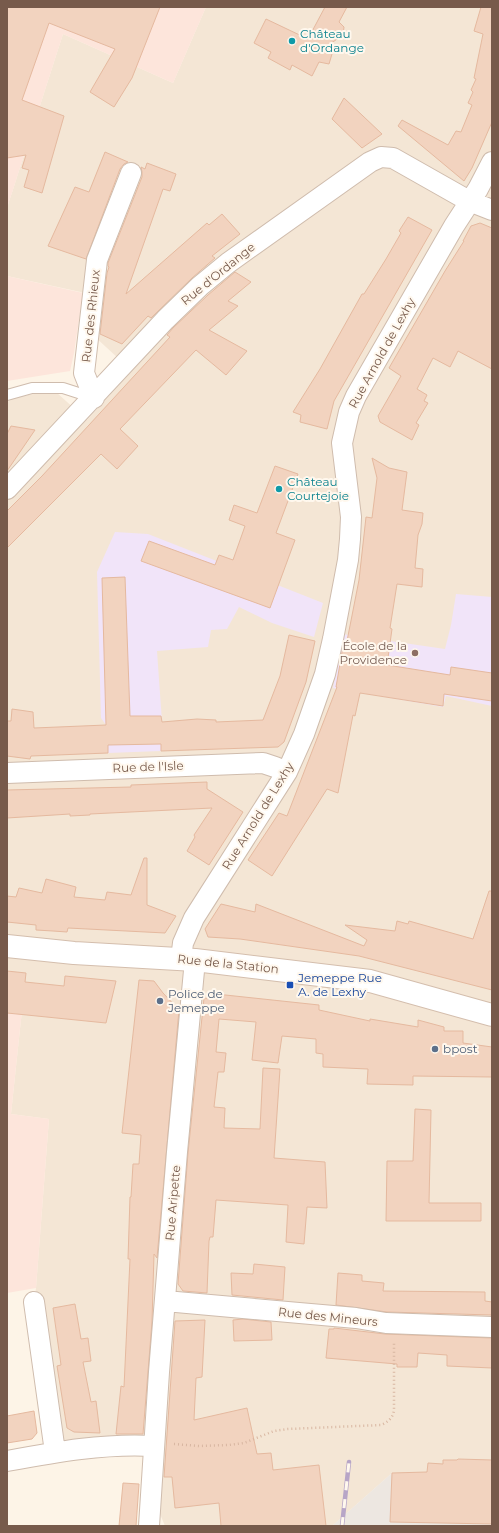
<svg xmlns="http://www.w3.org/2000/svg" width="499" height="1533" viewBox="0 0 499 1533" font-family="Montserrat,sans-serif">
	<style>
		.residential { fill: #f4e6d5 }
		.commercial { fill: #fde5db }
		.industrial { fill: #ede7e1 }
		.education { fill: #f1e4f9 }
		.building { fill: #f2d3bf; stroke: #e5b99f }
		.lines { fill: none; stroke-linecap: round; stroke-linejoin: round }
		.lane-casing { stroke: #cfbcad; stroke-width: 12 }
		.street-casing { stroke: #cfbcad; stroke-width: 22 }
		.secondary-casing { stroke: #d4bead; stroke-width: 24 }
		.path { stroke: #d8b6a1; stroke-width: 2.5; stroke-dasharray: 1 3; stroke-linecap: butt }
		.lane { stroke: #fff; stroke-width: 10 }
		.street { stroke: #fff; stroke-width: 20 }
		.secondary { stroke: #fff; stroke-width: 22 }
		.rail-casing { stroke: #b7a5c7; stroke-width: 4.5 }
		.rail { stroke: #fff8ee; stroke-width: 3; stroke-dasharray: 9; stroke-linecap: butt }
		.culture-dot { fill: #0f9aa8; stroke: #fff8ee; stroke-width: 1.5 }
		.education-dot { fill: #8d6e63; stroke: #fff8ee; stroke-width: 1.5 }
		.transit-dot { fill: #1a4fb4; stroke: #fff8ee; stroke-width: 1.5 }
		.service-dot { fill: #5c6f8a; stroke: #fff8ee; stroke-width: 1.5 }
		.labels { text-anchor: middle; stroke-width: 4; stroke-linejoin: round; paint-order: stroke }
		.culture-label { font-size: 12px; fill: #0d838f; stroke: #fff8ee; text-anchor: start }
		.street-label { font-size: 12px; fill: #775a4b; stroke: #fff8ee }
		.education-label { font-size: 12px; fill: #785e54; stroke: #fff8ee; text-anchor: end }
		.transit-label { font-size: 12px; fill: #164399; stroke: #fff8ee; text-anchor: start }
		.service-label { font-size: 12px; fill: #4e5e75; stroke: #fff8ee; text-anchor: start }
	</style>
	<rect width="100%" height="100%" fill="#fdf4e7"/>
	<!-- residential -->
	<path class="residential" d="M206 7H492V1474L392 1473 332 1526H165L151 1492 154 1446 55 1452 34 1302 36 1288 49 1119 11 1114 22 1010 7 1008V402L17 397 51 391 56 392 87 420 132 371 93 335 99 296 7 276V208L63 34 173 83Z"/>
	<!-- commercial -->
	<path class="commercial" d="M7 7H206L173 83 63 34 7 208Z
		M7 276 83 293 74 353 70 371 7 381Z
		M7 1008 22 1010 11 1114 49 1119 36 1288 7 1293Z"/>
	<!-- industrial -->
	<path class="industrial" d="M392 1473 492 1474V1526H332Z"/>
	<!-- education -->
	<path class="education" d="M115 532 148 534 323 603 314 637 272 623 239 607 227 629 211 630 208 647 157 651 162 722 161 751 108 753 106 725 101 718 97 572Z
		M456 594 492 597V706L446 696 443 707 333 688 342 634 445 649 451 625Z"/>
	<!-- building -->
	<path class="building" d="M7 7H160L132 78 114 107 90 92 115 49 49 23 22 100 64 116 42 193 24 187 29 170 22 168 26 155 7 158Z
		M325 7H347L339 22 344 27 343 35 327 46 332 54 329 64 319 62 312 76 292 65 290 70 268 58 271 52 254 43 266 19 308 39Z
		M481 7H492V122L472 168 464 181 398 126 402 120 448 145 456 131 461 132 472 105 468 103 473 92 471 90 476 79 474 78 483 34 474 31Z
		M344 98 382 134 362 148 332 119Z
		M105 152 128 162 124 164 120 169 86 259 48 246 75 187 89 192Z
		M147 163 176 174 170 191 163 189 126 294 207 223 209 225 222 214 240 234 212 256 215 258 192 278 151 318 148 316 122 344 100 334 107 273 109 267 108 266V263L142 177V172L141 167 145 169Z
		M408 217 432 230 334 401 327 429 300 422 301 415 293 412 320 369 362 294H364L386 259 401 233 399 231Z
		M480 223 492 228V369L458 351 450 367 433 358 417 389 427 395 424 401 428 403 416 423 419 425 412 440 380 422 378 416 401 376 389 368 445 271 464 241H463L471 226Z
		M235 272 251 282 228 301 238 306 209 330 247 351 226 375 196 350 120 429 138 446 117 469 101 454 7 548V511L42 476 159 349 170 337 167 335 173 328 208 295Z
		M11 426 35 430 7 471V434Z
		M372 458 389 468 407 472 402 510 423 513 422 524 418 535 415 568 423 569 422 587 397 584 390 628 392 629 387 665 450 675 451 667 492 673V701L444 694 443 706 360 693 355 716 353 715 338 793 327 789 272 876 248 860 279 813 287 816 337 687H336L343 646H346L359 580 366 517 372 518 377 478Z
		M275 466 298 474 276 533 295 540 270 608 141 561 149 541 215 565 219 555 233 560 245 526 229 520 234 505 257 513Z
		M125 577 130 716H161L162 722 197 719 216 720V722L263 720 280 676 289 635 315 641 306 682 284 742 278 747 161 751V744L108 745V753L31 756 30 759 7 756V721H11L12 709 33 712 34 728 106 725 102 578Z
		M207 782V789L243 812 209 865 187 851 195 837 194 835 212 808 90 814V815L70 816V814L7 818V790L131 787V785Z
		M144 858H147V905L176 916 165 933 68 928 67 932 53 931 36 930V925L7 922V896L16 897 19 888 42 893 46 879 76 887 74 897 105 900 107 892 131 895Z
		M489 891H492V990L359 956 240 939 208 937 205 929 221 904 255 912 256 904 364 946 367 940 345 925 395 931 397 921 408 924 409 921 473 939Z
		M7 971 26 973 25 982 64 986 65 976 116 981 106 1023 7 1013Z
		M139 980 154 981 163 993 179 1010 157 1258 154 1254 152 1322 143 1434H116L121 1386 124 1387 130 1259H128L130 1197H131L133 1164H139L141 1135 122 1133Z
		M216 994 319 1005V1010L370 1021V1019L418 1027V1020L444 1027V1031H463V1043L492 1047V1077L413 1076V1085L367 1084 368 1069 323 1067V1054L316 1053V1039L282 1036 278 1063 252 1060 256 1022 219 1019 216 1052 226 1053 224 1072H218L214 1107 225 1108 224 1128 260 1129 263 1068 280 1069 274 1158 325 1162 327 1208 307 1207 304 1244 286 1242 288 1205 216 1200 213 1237H210L209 1241 207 1293 183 1291 178 1284 188 1153 204 998 215 999Z
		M415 1109 431 1110 429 1203H481V1221H386L387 1161H413Z
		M254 1264 285 1267 283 1300 232 1295 231 1273 253 1274Z
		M338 1273 362 1275V1281L384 1283 383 1291 485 1292V1301L492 1302V1315L387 1312 336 1305Z
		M75 1304 81 1339 88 1338 91 1361 83 1362 91 1402 96 1401 100 1433 74 1432 67 1428 57 1366 61 1365 53 1308Z
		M243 1319 271 1322 272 1340 234 1341 233 1320Z
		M205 1320 202 1377 196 1378 194 1420 247 1408 257 1454 271 1453 273 1470 319 1465 326 1526H221L219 1503 175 1508 172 1477H164L175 1321Z
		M334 1328 385 1334 492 1338V1368L447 1366V1355L418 1353 417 1367H397V1364L326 1358 329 1329H334Z
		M34 1411 37 1433 32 1439 7 1443V1416Z
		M458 1459 492 1460V1524L390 1522 392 1473 427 1472 428 1463 443 1464V1460H457Z
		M123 1483 139 1484 136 1526H119Z"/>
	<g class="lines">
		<!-- lane casing -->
		<g class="lane-casing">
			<path id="lane" d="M7 395 32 388H63L94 398"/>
		</g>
		<!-- street casing -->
		<g class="street-casing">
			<path id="street" d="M94 398 84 373 97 260 131 173
				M7 489 165 320 200 286 228 263 370 162 381 157 393 158 469 201 492 210
				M7 773 263 763 275 767 287 772
				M181 959 183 943 194 918 287 772 304 734 325 674 333 639 348 560 350 539 351 517 342 443 349 412 356 396 454 226 478 189 492 162
				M165 1301 356 1318 386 1323 492 1327
				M34 1302 55 1452
				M7 1461C56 1452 105 1443 154 1446
				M149 1526 159 1372 177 1152 195 960"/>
		</g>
		<!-- secondary casing -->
		<g class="secondary-casing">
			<path id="secondary" d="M7 946 74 953 195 960 370 981 492 1015"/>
		</g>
		<!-- path -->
		<path class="path" d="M174 1444 199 1446 229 1445 244 1443 274 1431 288 1429 381 1425C388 1422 393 1418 394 1410V1343"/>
		<!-- lane -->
		<use href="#lane" class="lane"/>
		<!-- street -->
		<use href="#street" class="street"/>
		<!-- secondary -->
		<use href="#secondary" class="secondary"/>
		<!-- rail casing -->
		<g class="rail-casing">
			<path id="rail" d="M342 1526 349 1462"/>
		</g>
		<!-- rail -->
		<use href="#rail" class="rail"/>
	</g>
	<!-- markers -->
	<g class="culture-dot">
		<circle cx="292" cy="41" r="4"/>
		<circle cx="279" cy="489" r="4"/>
	</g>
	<circle class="education-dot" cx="415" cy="653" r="4"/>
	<rect class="transit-dot" x="286" y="981" width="8" height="8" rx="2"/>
	<g class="service-dot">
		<circle cx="160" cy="1001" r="4"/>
		<circle cx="435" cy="1049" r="4"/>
	</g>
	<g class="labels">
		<!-- culture labels -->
		<g class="culture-label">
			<text x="300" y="38">Château<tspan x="300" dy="14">d'Ordange</tspan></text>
			<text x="287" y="486">Château<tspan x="287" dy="14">Courtejoie</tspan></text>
		</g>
		<!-- street labels -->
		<g class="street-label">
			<text transform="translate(218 274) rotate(-39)" y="4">Rue d'Ordange</text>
			<text transform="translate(91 316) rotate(-84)" y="4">Rue des Rhieux</text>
			<text transform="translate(382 353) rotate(-61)" y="4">Rue Arnold de Lexhy</text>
			<text transform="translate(148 767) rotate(-2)" y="4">Rue de l'Isle</text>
			<text transform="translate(258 816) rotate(-58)" y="4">Rue Arnold de Lexhy</text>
			<text transform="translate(228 964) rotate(6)" y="4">Rue de la Station</text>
			<text transform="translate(173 1203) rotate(-85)" y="4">Rue Aripette</text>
			<text transform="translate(328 1317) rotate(6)" y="4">Rue des Mineurs</text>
		</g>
		<!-- education labels -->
		<g class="education-label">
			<text x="407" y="650">École de la<tspan x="407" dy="14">Providence</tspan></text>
		</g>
		<!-- transit labels -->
		<g class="transit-label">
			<text x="298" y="982">Jemeppe Rue<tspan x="298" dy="14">A. de Lexhy</tspan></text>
		</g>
		<!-- service labels -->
		<g class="service-label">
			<text x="168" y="998">Police de<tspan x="168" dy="14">Jemeppe</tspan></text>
			<text x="443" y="1053">bpost</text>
		</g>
	</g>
	<!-- border -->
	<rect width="499" height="1533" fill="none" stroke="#775a4b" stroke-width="16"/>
</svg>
